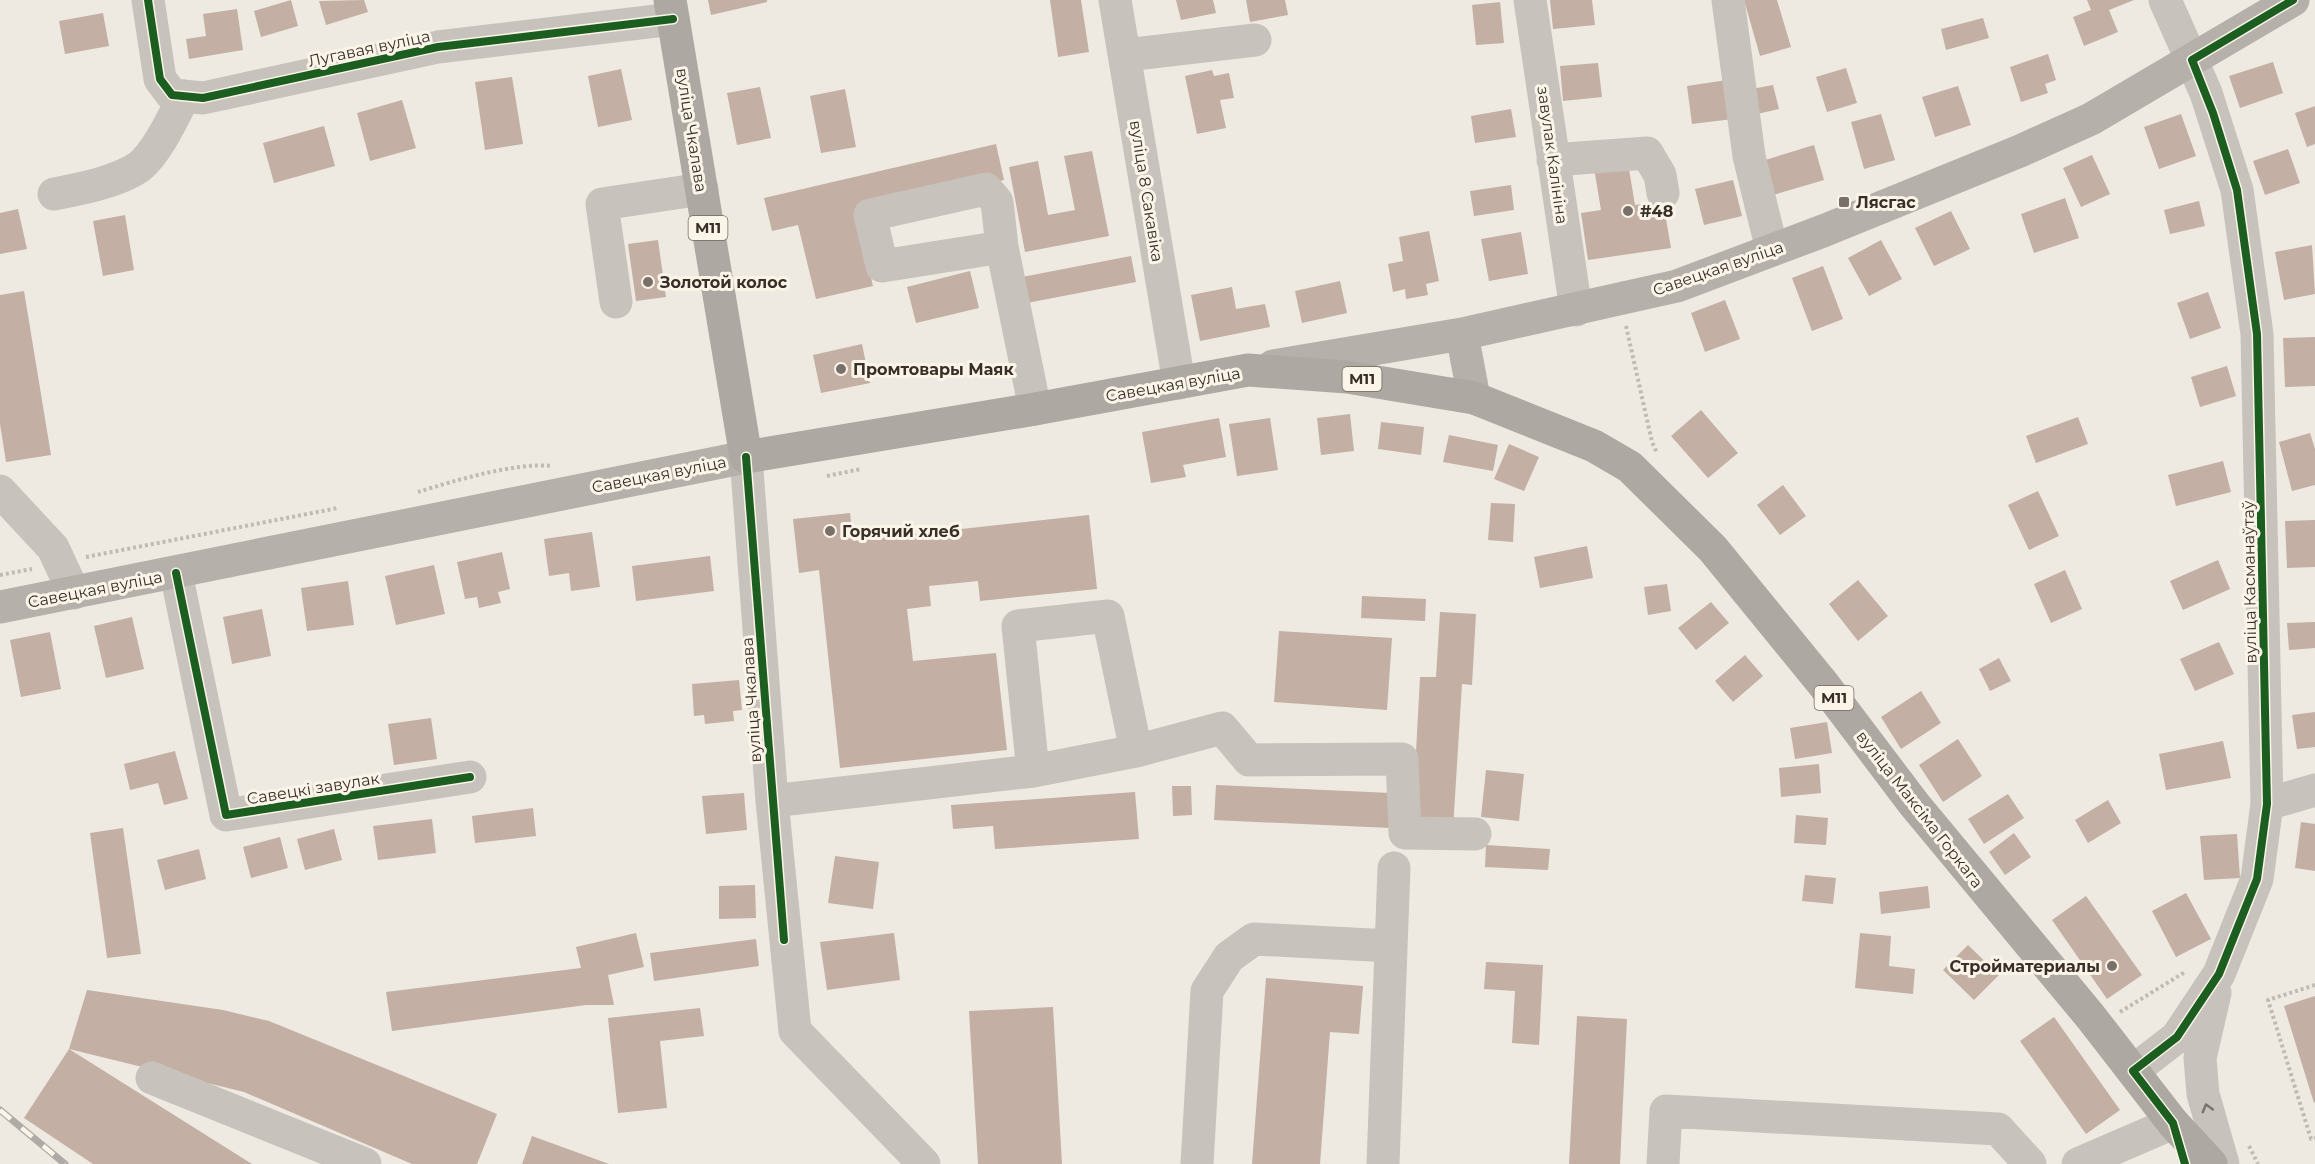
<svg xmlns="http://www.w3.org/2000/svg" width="2315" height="1164" viewBox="0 0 2315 1164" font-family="Montserrat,sans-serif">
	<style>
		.building { fill: #c3afa3 }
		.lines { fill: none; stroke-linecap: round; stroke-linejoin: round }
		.path { stroke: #c0bab3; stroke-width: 4; stroke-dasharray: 3 3; stroke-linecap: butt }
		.minor { stroke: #c7c2bb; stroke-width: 33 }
		.major { stroke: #b6b0aa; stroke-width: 33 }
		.highway { stroke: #ada8a1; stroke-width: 33 }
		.rail-casing { stroke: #afaaa5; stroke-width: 7 }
		.rail { stroke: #fbf4e9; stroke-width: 4.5; stroke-dasharray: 14; stroke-linecap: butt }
		.cycleway-casing { stroke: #fbf4e9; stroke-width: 11 }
		.cycleway { stroke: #1b5e20; stroke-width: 8 }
		.oneway { stroke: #79716a }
		.poi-dot { fill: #787069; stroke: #fbf4e9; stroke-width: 2 }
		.labels { text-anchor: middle; stroke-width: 6; stroke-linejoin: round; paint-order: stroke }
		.shield { fill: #fbf4e9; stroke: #736a62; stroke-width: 1.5 }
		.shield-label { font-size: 15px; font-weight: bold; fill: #392f28 }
		.street-label { font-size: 16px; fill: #392f28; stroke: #fbf4e9 }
		.poi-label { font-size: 16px; font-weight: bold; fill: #392f28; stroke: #fbf4e9; text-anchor: start }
	</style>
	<rect width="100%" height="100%" fill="#eeeae2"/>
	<!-- building -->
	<path class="building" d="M291 0 298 26 261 37 254 11Z
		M364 0 368 12 326 25 319 1Z
		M708 0H767V2L711 15Z
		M1050 0H1081L1089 52 1058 57Z
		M1176 0H1213L1216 13 1181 20Z
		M1246 0H1285L1288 15 1250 22Z
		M1550 0H1592L1595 25 1553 29Z
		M1744 0H1777L1791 47 1760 56Z
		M2087 0H2134L2109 10 2118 32 2084 46 2073 17 2091 10Z
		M1500 2 1504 43 1476 45 1472 5Z
		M237 9 243 50 189 59 186 39 206 36 203 14Z
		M103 13 109 46 65 54 59 21Z
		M1983 18 1989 38 1946 50 1941 29Z
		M2048 54 2056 80 2045 84 2048 93 2021 102 2010 67Z
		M2273 62 2283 93 2240 108 2229 76Z
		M1598 63 1602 97 1563 101 1560 66Z
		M1846 68 1857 103 1827 112 1816 77Z
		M621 69 632 120 598 127 588 76Z
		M1212 70 1214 76 1229 73 1234 98 1220 100 1226 128 1197 134 1185 76Z
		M512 77 523 144 485 150 475 82Z
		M1727 80 1733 119 1692 124 1687 86Z
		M1773 85 1779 109 1757 114 1752 89Z
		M1958 86 1971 125 1935 137 1922 97Z
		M760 87 771 138 737 145 727 93Z
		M845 89 856 147 821 153 810 96Z
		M402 100 416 148 370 161 357 113Z
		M2315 106V144L2307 147 2295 113Z
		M1511 109 1516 137 1475 143 1471 116Z
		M1881 114 1895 160 1864 169 1851 122Z
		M2181 114 2196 156 2159 169 2144 127Z
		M324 126 335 166 274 183 263 143Z
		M996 144 1004 180 856 214 873 286 816 299 798 225 772 231 764 198Z
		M1814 145 1824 180 1773 195 1762 161Z
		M2288 149 2300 183 2265 195 2253 161Z
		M1092 151 1109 236 1025 252 1009 167 1038 161 1048 215 1075 210 1064 156Z
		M2092 155 2110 194 2081 207 2063 168Z
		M1628 163 1635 205 1663 201 1671 248 1588 260 1581 213 1601 210 1594 168Z
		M1733 180 1742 216 1704 225 1695 189Z
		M1511 185 1514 210 1474 216 1470 191Z
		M2065 198 2079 238 2034 253 2021 214Z
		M2199 201 2205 226 2170 234 2164 210Z
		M18 209 27 249 0 254V213Z
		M1951 211 1970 249 1934 266 1915 228Z
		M125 215 134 270 103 276 93 221Z
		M1429 231 1439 281 1426 284 1428 295 1406 299 1405 289 1393 292 1388 264 1403 261 1399 237Z
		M1521 232 1528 274 1489 281 1481 239Z
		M658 240 666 297 636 301 628 244Z
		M1881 240 1902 279 1869 296 1848 258Z
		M2312 245 2315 294 2284 300 2275 252Z
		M1131 256 1136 282 1027 303 1022 277Z
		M1823 266 1843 319 1812 331 1792 278Z
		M970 271 979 308 916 323 907 287Z
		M1340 281 1347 313 1302 323 1295 291Z
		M1232 287 1236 309 1265 304 1270 327 1200 341 1191 295Z
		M24 291 51 455 6 462 0 424V295Z
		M2208 292 2221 328 2190 339 2177 303Z
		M1725 300 1740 339 1705 352 1691 313Z
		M2315 337V386L2285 387 2283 338Z
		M862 344 870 383 821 393 813 355Z
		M2227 366 2236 396 2200 407 2191 377Z
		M1701 410 1738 453 1708 478 1671 436Z
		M1350 414 1354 451 1321 455 1317 418Z
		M2078 417 2088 444 2036 463 2026 436Z
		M1219 418 1226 457 1183 465 1186 477 1151 483 1142 432Z
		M1270 418 1278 470 1237 476 1229 424Z
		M1381 422 1424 427 1421 455 1378 449Z
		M2310 433 2315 449V485L2292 491 2279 442Z
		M1449 435 1498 445 1493 471 1443 462Z
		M1509 444 1539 457 1524 491 1494 479Z
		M2223 461 2231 492 2176 506 2168 475Z
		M1783 485 1806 516 1780 535 1757 505Z
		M2038 491 2059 536 2029 550 2008 505Z
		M1491 503 1515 504 1513 542 1488 540Z
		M850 513 853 541 1089 515 1097 589 980 601 978 581 929 586 931 606 907 609 913 661 996 653 1007 750 840 768 819 570 799 573 793 519Z
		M2315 520V567L2287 568 2285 521Z
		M592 532 600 587 571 591 569 573 549 576 544 539Z
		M1587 546 1593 578 1540 588 1534 557Z
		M502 552 510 589 498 592 501 603 479 608 477 597 465 599 457 562Z
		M710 556 714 591 636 601 632 566Z
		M2218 560 2230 589 2183 610 2170 581Z
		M434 565 445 614 396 625 385 576Z
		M2065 570 2082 609 2051 623 2034 584Z
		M1858 580 1888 616 1858 641 1829 604Z
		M348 581 354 625 307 631 301 588Z
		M1667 584 1671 611 1648 615 1644 587Z
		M1362 596 1426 599 1425 621 1361 618Z
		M1711 602 1729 623 1696 650 1678 628Z
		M262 609 271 656 232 664 223 617Z
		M1440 612 1476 614 1472 685 1462 684 1453 829 1412 827 1420 677H1436Z
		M132 617 144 669 106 678 94 626Z
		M2315 622V648L2289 650 2287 623Z
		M1279 631 1392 638 1387 710 1274 702Z
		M50 632 61 689 21 697 10 640Z
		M2219 642 2234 674 2195 691 2180 659Z
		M1745 655 1763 676 1733 702 1715 681Z
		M1999 658 2011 681 1990 691 1979 669Z
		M739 680 742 710 733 711 734 721 705 724 704 715 694 716 692 684Z
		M1921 691 1941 723 1901 749 1881 717Z
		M2315 712V747L2297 749 2292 715Z
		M431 718 437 759 394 765 388 724Z
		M1827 722 1832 753 1795 759 1790 728Z
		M1958 739 1982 776 1943 802 1919 765Z
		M2223 741 2231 778 2166 790 2159 754Z
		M175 751 188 799 164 805 158 783 130 790 124 764Z
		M1819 764 1821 793 1781 797 1779 768Z
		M1486 770 1524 774 1519 821 1481 817Z
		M1216 785 1391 793 1390 828 1214 820Z
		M1172 786H1191L1192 815 1173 816Z
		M1135 792 1139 839 995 849 993 826 953 829 951 805Z
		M744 793 747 830 706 834 702 796Z
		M2008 794 2024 818 1984 844 1968 819Z
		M2108 800 2121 823 2088 843 2075 820Z
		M533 808 536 836 475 843 472 816Z
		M1796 815 1828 818 1826 845 1794 843Z
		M432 819 436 853 378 860 373 826Z
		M2301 822 2315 824V871L2295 868Z
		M123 828 141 954 107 958 90 833Z
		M334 829 342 860 305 870 297 839Z
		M2014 833 2031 857 2005 875 1989 852Z
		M2237 834 2240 878 2204 880 2200 836Z
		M280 837 288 868 251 878 243 847Z
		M1486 845 1550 849 1548 870 1485 867Z
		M199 849 206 879 165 890 157 860Z
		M835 856 879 862 873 909 828 903Z
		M1805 875 1836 878 1833 904 1802 901Z
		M755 885 756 918 719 919V886Z
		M1928 886 1930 908 1881 914 1879 892Z
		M2186 893 2211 939 2176 957 2152 911Z
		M2086 896 2142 975 2107 999 2052 920Z
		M636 933 644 967 608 975 614 1005H586L392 1031 386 992 581 968 576 947Z
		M894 933 900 980 827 990 820 942Z
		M1860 933 1891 936 1889 966 1915 969 1913 994 1855 988Z
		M756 939 759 966 654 981 650 953Z
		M1968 945 1999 975 1974 1000 1943 970Z
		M1486 962 1543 965 1539 1045 1512 1043 1515 991 1484 989Z
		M1266 978 1363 986 1359 1034 1330 1032 1320 1164H1252Z
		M87 990 223 1010 269 1021 497 1114 477 1164H412L244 1092 69 1049 252 1164H93L24 1118 69 1049Z
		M2315 996V1102L2314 1103 2284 1006Z
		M1053 1007 1062 1164H978L969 1011Z
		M700 1008 704 1036 660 1041 667 1108 618 1113 608 1018Z
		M1577 1016 1627 1019 1620 1164H1569Z
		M2054 1017 2120 1110 2086 1134 2020 1041Z
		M532 1136 609 1164H522Z"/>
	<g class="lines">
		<!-- path -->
		<path class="path" d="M1626 326 1652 442 1657 453
			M827 476 861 469
			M418 492C453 481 516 462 552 466
			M86 557 338 508
			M0 575 32 569
			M2315 985 2268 1000 2311 1139 2315 1138
			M2120 1012 2185 972
			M2249 1146 2258 1164"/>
		<!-- minor -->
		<path class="minor" d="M148 0 160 79 172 95 203 98 438 47 673 19
			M1115 0 1179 383
			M1530 0 1576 310
			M1728 0 1749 156 1772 250
			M1126 55 1255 40
			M1553 160 1647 153 1660 175 1663 193
			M54 194C80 189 117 182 139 167 157 153 174 116 184 96
			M1002 247 882 266 870 215 986 189 997 202 1002 247 1035 409
			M616 302 602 204 702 189
			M746 457 772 801 795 1031 924 1164
			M0 491 53 548 74 593
			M176 573 226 815 470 777
			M1033 771 1136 751
			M772 801 1033 771 1018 626 1108 616 1136 751 1222 728 1249 760 1402 759 1405 833 1475 834
			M2267 804 2315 790
			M2215 993 2200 1058 2203 1094 2223 1164
			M2133 1071 2177 1037 2219 974 2257 879 2267 804 2257 334 2237 190 2206 93 2165 0
			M152 1078 365 1164
			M1197 1164 1207 991 1229 957 1254 939 1391 946
			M1383 1164 1394 868
			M1663 1164 1666 1111 1998 1129 2030 1164
			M2078 1164 2173 1123"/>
		<!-- major -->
		<path class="major" d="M1462 334 1474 398
			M1273 366 1462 334 1677 286 1823 231 2020 151 2091 119 2293 0
			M0 607 746 457"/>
		<!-- highway -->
		<path class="highway" d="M670 0 746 457 1035 409 1248 370 1347 377 1474 398 1594 446 1630 467 1713 549 1824 685 1914 804 2090 1016 2173 1123 2211 1164"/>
		<!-- rail casing -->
		<g class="rail-casing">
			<path id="rail" d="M0 1110 65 1164"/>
		</g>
		<!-- rail -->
		<use href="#rail" class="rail"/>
		<!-- cycleway casing -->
		<g class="cycleway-casing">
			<path id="cycleway" d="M148 0 160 79 172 95 203 98 438 47 673 19
				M746 457 784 940
				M176 573 226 815 470 777
				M2185 1164 2173 1123 2133 1071 2177 1037 2219 974 2257 879 2267 804 2257 334 2237 190 2213 113 2192 60 2293 0"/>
		</g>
		<!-- cycleway -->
		<use href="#cycleway" class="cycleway"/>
	</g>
	<!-- one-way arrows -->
	<defs><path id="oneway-chevron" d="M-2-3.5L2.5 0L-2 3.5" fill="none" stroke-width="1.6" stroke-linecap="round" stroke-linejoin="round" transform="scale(1.5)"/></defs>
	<use class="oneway" href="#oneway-chevron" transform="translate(2207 1108) rotate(-105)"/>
	<!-- markers -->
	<g class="poi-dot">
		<rect x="1838" y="196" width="12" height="12" rx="3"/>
		<circle cx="1628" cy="211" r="6"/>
		<circle cx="648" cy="282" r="6"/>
		<circle cx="841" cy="369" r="6"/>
		<circle cx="830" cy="531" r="6"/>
		<circle cx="2112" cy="966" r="6"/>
	</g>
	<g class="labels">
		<!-- shield labels -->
		<g class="shield">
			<rect x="688.5" y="216" width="39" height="24" rx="4.5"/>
			<rect x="1342.5" y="367" width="39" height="24" rx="4.5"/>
			<rect x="1814.5" y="686" width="39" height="24" rx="4.5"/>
		</g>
		<g class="shield-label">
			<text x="708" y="233">М11</text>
			<text x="1362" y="384">М11</text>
			<text x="1834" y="703">М11</text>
		</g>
		<!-- street labels -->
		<g class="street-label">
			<text transform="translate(369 48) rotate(-12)" y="6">Лугавая вуліца</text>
			<text transform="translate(692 130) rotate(81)" y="6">вуліца Чкалава</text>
			<text transform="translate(1553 155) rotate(82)" y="6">завулак Калініна</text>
			<text transform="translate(1147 191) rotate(81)" y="6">вуліца 8 Сакавіка</text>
			<text transform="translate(1718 268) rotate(-19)" y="6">Савецкая вуліца</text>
			<text transform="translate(1173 384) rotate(-10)" y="6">Савецкая вуліца</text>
			<text transform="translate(659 474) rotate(-11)" y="6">Савецкая вуліца</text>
			<text transform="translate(2249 582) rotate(-91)" y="6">вуліца Касманаўтаў</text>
			<text transform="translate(95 589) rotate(-11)" y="6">Савецкая вуліца</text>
			<text transform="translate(751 700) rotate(-94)" y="6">вуліца Чкалава</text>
			<text transform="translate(313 788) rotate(-9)" y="6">Савецкі завулак</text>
			<text transform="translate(1920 809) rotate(52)" y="6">вуліца Максіма Горкага</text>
		</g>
		<!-- poi labels -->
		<g class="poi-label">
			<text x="1856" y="208">Лясгас</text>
			<text x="1640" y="217">#48</text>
			<text x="660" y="288">Золотой колос</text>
			<text x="853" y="375">Промтовары Маяк</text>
			<text x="842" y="537">Горячий хлеб</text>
			<text x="2100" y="972" text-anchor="end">Стройматериалы</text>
		</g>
	</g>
</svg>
